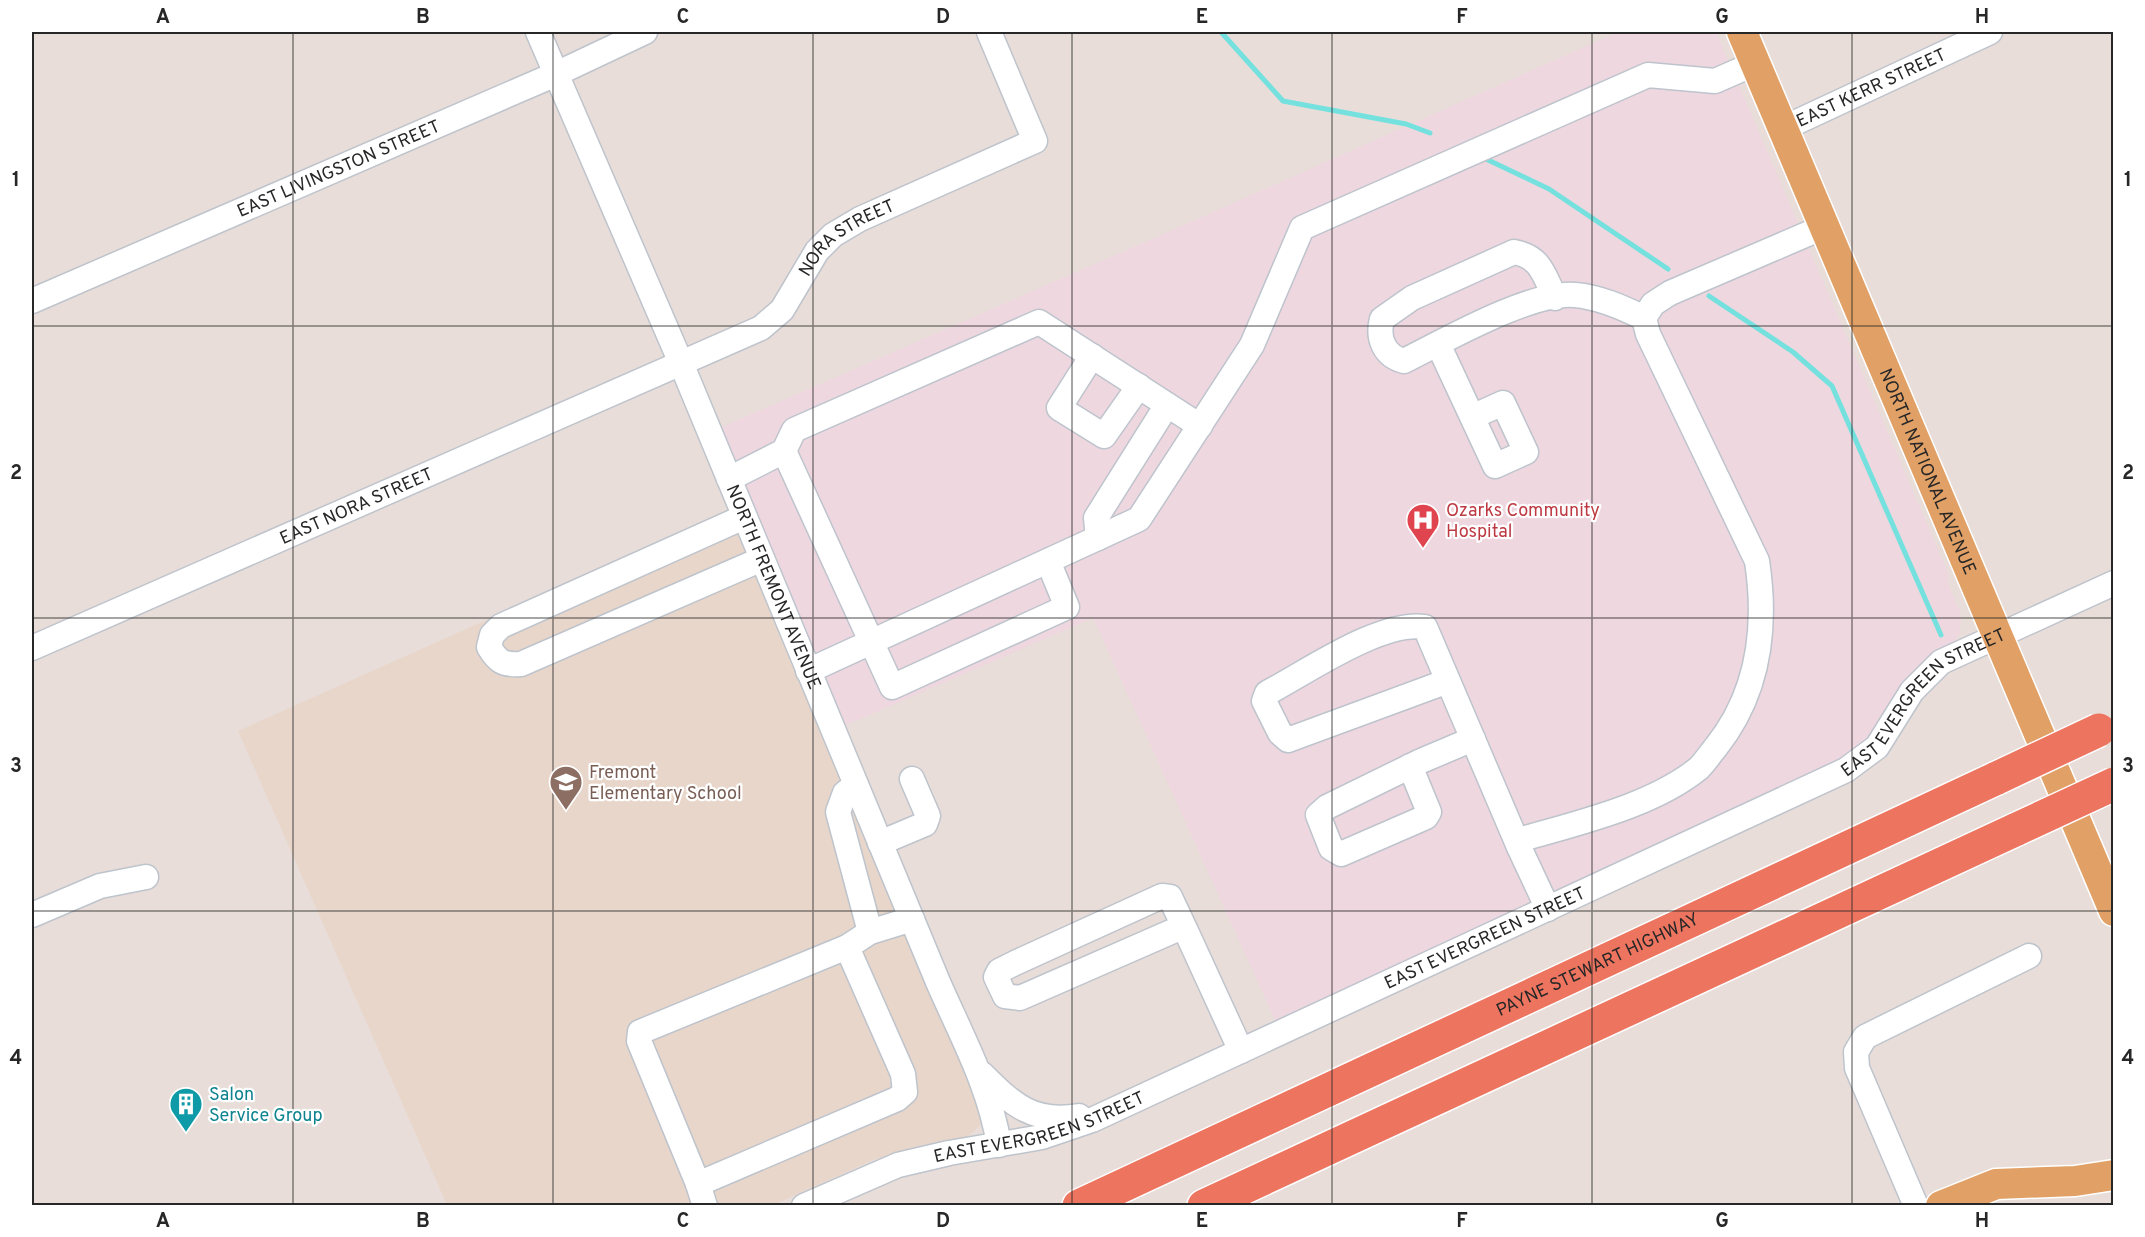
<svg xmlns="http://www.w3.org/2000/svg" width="2145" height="1237" viewBox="0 0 2145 1237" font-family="Overpass,sans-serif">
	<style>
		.education { fill: #e8d6ca }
		.medical { fill: #eed7df }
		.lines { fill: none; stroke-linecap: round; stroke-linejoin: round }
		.stream { stroke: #75e1df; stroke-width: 5 }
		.minor-casing { stroke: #bec4cc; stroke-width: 27 }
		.major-casing { stroke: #fff; stroke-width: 33 }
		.highway-casing { stroke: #fff; stroke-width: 36 }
		.minor { stroke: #fff; stroke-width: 24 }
		.major { stroke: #e1a065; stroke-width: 30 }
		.highway { stroke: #ed745f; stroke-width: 33 }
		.highway-bridge-casing { stroke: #fff; stroke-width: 36; stroke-linecap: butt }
		.highway-bridge { stroke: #ed745f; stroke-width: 33 }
		.grid { fill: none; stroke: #272727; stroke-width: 1.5; stroke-opacity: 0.55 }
		.labels { text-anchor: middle; stroke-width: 4.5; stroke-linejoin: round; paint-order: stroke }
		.street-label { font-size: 18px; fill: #272727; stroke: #fff }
		.health-label { font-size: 18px; fill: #be3a42; stroke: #fff; text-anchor: start }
		.education-label { font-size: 18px; fill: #785e54; stroke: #fff; text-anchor: start }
		.culture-label { font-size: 18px; fill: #0d838f; stroke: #fff; text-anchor: start }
		.neatline { fill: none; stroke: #272727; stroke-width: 2 }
		.grid-label { font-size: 20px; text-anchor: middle; font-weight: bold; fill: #272727 }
	</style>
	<rect width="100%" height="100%" fill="#e8ddd9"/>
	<!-- education -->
	<path class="education" d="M731 511 985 1100 983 1123 967 1137 931 1143 873 1160 773 1205H447L238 731Z"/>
	<!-- medical -->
	<path class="medical" d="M1618 32H1716L1948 573 1949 586 1961 614 1960 633 1955 641 1912 672 1891 701 1877 729 1865 744 1845 757 1276 1022 1093 618 842 727 715 430 1202 217Z"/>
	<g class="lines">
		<!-- stream -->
		<path class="stream" d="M1221 32 1283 101 1406 124 1430 133
			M1486 159 1549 189 1668 269
			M1709 296 1793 352 1832 386 1941 635"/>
		<!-- minor casing -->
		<g class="minor-casing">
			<g id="minor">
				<path id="s1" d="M538 32 681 363 938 982C961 1035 990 1087 999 1145"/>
				<path id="s2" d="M1784 128 1990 32"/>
				<path d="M1555 298C1544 275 1541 257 1514 252L1412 298 1382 319C1377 338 1384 356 1404 361 1444 341 1531 291 1575 295 1599 297 1622 307 1644 318"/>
				<path id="s3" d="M32 301 556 74 645 32"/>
				<path d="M1438 344 1495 466 1526 452 1503 403 1472 417"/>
				<path d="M1092 356 1059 408 1104 436 1139 386"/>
				<path d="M784 451 892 687 1067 607 1048 561"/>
				<path d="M729 479 784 451 794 430 1039 322 1200 426"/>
				<path d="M744 517 501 626 492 635 489 647C498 662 503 665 521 664L762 559"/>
				<path d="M1098 538 1096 518 1167 405"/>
				<path id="s4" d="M32 648 761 328 782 310 817 251 833 235 860 219 1035 141 989 32"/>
				<path d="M808 671 1139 519 1252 345 1302 228 1648 75 1715 81 1756 63"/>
				<path d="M1448 681 1288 740 1280 733 1264 701 1267 693C1307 672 1381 620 1425 627L1519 847"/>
				<path d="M1410 766 1429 812 1426 817 1341 854 1331 848 1318 815 1327 807 1421 761 1473 739"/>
				<path d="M856 785 845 793 838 812 870 932"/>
				<path d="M880 843 925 824 928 816 912 779"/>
				<path d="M1548 909 1519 847 1526 838C1581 822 1654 805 1699 768 1705 762 1711 753 1716 747 1759 693 1767 627 1757 561L1648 334 1644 318 1653 304 1670 293 1826 226"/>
				<path d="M32 915 100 886 146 877"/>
				<path d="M1186 931 1170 897 1162 896 1015 963 999 971 996 977 1005 996 1020 998 1180 928 1186 931 1241 1051"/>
				<path d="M982 1074C1012 1104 1033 1124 1079 1116"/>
				<path d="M698 1184 639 1041 640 1032 847 947"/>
				<path d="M705 1206 698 1184 897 1099 905 1092 903 1074 847 947 870 932 912 919"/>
				<path id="s5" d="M804 1206 898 1165 949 1153 1042 1137 1092 1120 1846 770 1877 747 1912 691 1941 662 2114 583"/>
				<path d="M1916 1206 1857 1068 1856 1052 1865 1037 2029 956"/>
			</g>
		</g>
		<!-- major casing -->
		<g class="major-casing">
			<g id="major">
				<path id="s6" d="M1742 32 2114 911"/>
				<path d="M1941 1206 1996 1184 2075 1181 2114 1175"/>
			</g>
		</g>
		<!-- highway casing -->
		<g class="highway-casing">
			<g id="highway">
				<path id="s7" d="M1079 1206 1997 778"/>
				<path d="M1204 1206 2017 829"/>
			</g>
		</g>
		<!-- minor -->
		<use href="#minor" class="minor"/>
		<!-- major -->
		<use href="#major" class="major"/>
		<!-- highway -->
		<use href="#highway" class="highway"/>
		<!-- highway-bridge casing -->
		<g class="highway-bridge-casing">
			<path id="highway-bridge" d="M1997 778 2099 730
				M2017 829 2114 784"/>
		</g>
		<!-- highway-bridge -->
		<use href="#highway-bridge" class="highway-bridge"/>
	</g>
	<!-- grid -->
	<path class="grid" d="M293 32V1206M553 32V1206M813 32V1206M1072 32V1206M1332 32V1206M1592 32V1206M1852 32V1206M32 326H2114M32 618H2114M32 911H2114"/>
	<!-- icons -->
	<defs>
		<g id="hospital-pin" transform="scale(1.725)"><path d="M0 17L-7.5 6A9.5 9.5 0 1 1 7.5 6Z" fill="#e0444e" stroke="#fff"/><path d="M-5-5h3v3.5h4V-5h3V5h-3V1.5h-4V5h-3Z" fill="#fff"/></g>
		<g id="school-pin" transform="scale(1.725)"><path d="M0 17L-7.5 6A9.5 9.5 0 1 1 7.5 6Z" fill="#8d6e63" stroke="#fff"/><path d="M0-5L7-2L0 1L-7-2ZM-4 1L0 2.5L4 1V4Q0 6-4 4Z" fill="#fff"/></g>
		<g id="building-pin" transform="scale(1.725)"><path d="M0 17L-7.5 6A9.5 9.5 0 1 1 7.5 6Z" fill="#0f9aa8" stroke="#fff"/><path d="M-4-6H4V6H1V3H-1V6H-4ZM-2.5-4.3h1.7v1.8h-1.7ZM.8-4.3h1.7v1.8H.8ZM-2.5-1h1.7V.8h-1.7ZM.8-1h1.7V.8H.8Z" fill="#fff"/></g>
	</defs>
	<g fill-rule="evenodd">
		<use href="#hospital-pin" x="1423" y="520"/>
		<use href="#school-pin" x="566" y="782"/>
		<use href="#building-pin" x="186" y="1104"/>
	</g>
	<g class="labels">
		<!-- street labels -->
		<g class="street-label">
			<text dy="6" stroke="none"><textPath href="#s2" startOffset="96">EAST KERR STREET</textPath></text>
			<text dy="6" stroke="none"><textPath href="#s3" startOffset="334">EAST LIVINGSTON STREET</textPath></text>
			<text dy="6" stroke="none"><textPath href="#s4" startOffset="924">NORA STREET</textPath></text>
			<text dy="6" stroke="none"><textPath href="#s6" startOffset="477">NORTH NATIONAL AVENUE</textPath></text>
			<text dy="6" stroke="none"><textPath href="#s4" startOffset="354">EAST NORA STREET</textPath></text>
			<text dy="6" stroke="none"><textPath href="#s1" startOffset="603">NORTH FREMONT AVENUE</textPath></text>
			<text dy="6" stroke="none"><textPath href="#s5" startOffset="1239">EAST EVERGREEN STREET</textPath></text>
			<text dy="6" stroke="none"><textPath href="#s5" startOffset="735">EAST EVERGREEN STREET</textPath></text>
			<text dy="6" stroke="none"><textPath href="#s7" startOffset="572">PAYNE STEWART HIGHWAY</textPath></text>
			<text dy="6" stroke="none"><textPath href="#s5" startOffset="249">EAST EVERGREEN STREET</textPath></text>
		</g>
		<!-- health labels -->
		<g class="health-label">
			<text x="1446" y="516">Ozarks Community<tspan x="1446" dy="21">Hospital</tspan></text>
		</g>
		<!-- education labels -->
		<g class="education-label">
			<text x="589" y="778">Fremont<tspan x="589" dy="21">Elementary School</tspan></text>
		</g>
		<!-- culture labels -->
		<g class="culture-label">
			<text x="209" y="1100">Salon<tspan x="209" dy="21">Service Group</tspan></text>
		</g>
	</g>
	<!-- border -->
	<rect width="2145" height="1237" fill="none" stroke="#ffffff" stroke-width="66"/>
	<rect x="33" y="33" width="2079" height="1171" class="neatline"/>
	<g class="grid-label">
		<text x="163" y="23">A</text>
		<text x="423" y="23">B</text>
		<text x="683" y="23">C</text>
		<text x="943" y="23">D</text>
		<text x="1202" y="23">E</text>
		<text x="1462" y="23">F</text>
		<text x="1722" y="23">G</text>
		<text x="1982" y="23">H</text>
		<text x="16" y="186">1</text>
		<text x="2128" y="186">1</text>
		<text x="16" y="479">2</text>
		<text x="2128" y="479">2</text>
		<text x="16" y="772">3</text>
		<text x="2128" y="772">3</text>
		<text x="16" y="1064">4</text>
		<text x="2128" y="1064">4</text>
		<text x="163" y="1227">A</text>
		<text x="423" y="1227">B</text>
		<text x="683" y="1227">C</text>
		<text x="943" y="1227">D</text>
		<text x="1202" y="1227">E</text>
		<text x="1462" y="1227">F</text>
		<text x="1722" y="1227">G</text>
		<text x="1982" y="1227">H</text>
	</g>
</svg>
